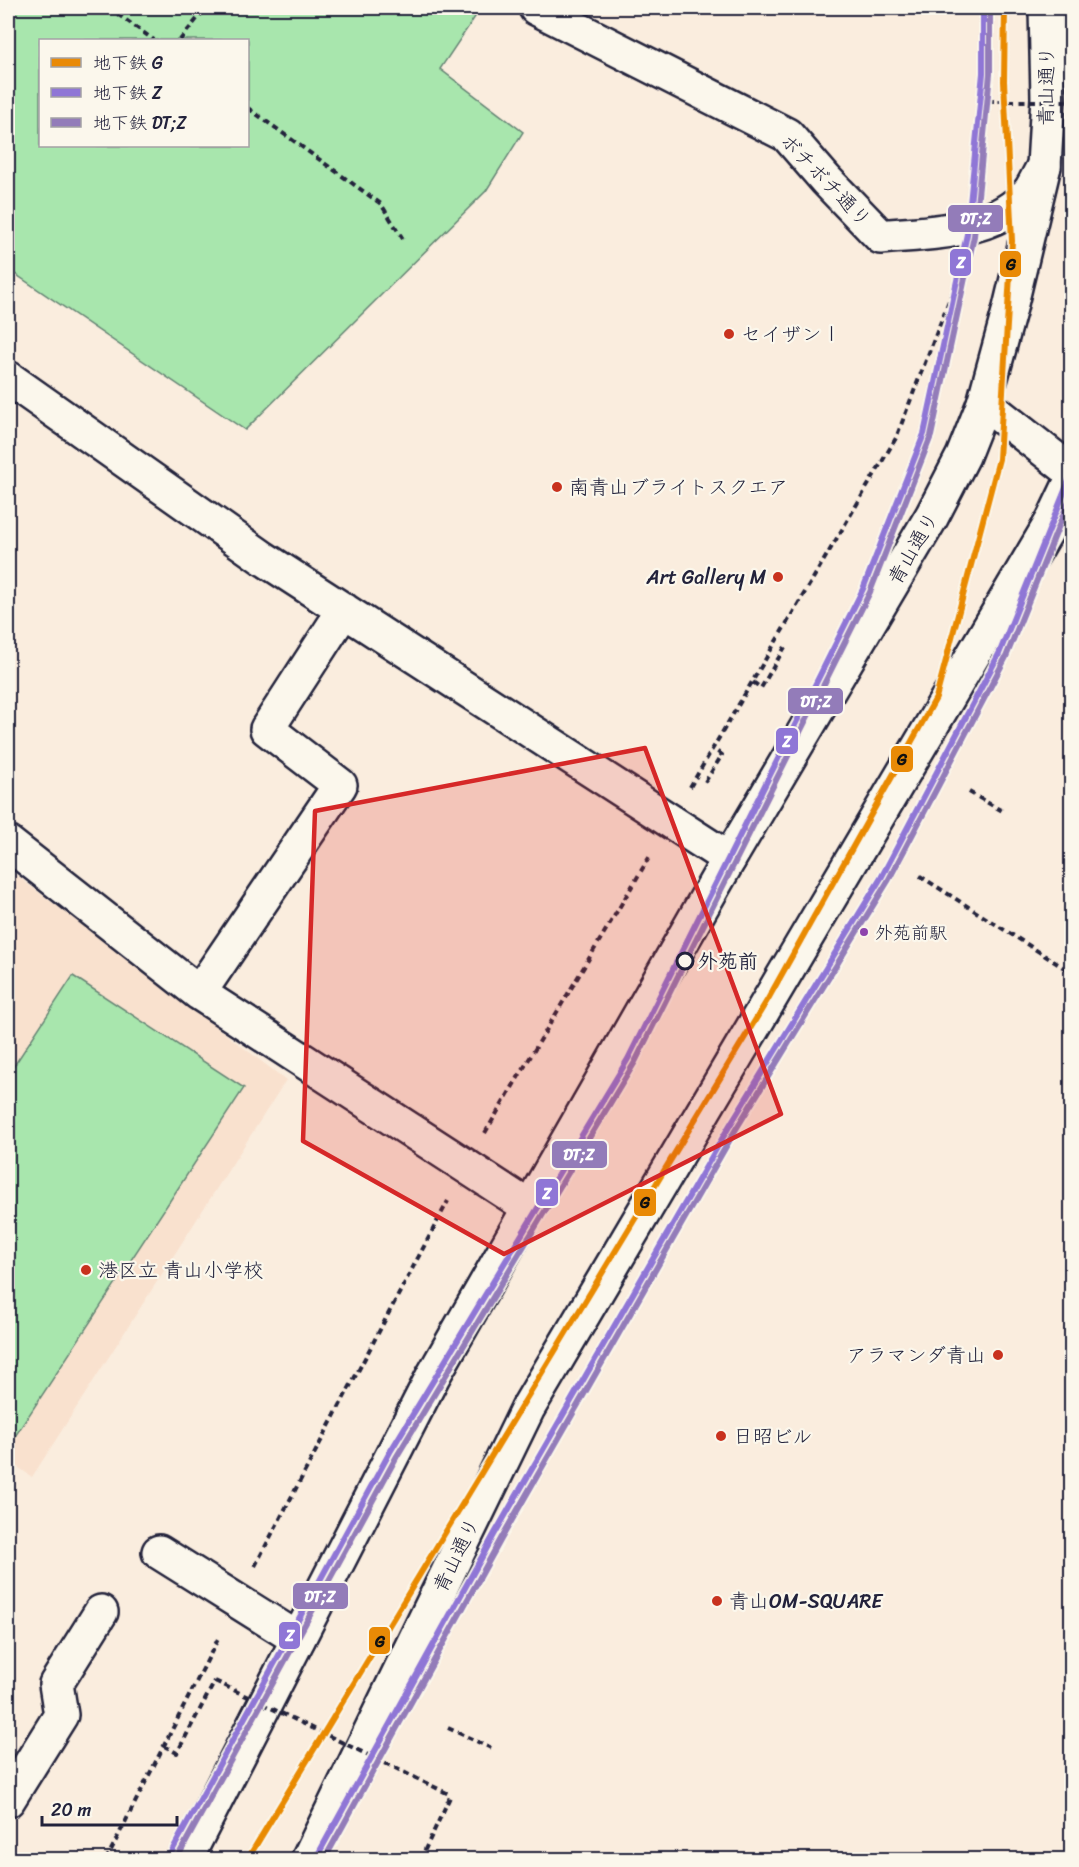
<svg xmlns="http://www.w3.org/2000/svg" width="1079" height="1867" viewBox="0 0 1079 1867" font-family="Sriracha,'Klee One',sans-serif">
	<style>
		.built { fill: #f9e1ce }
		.green { fill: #a8e6ad; stroke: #658474; stroke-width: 1.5; fill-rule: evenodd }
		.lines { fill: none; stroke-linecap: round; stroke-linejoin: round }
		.minor-casing { stroke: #22223b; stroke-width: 38 }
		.highway-casing { stroke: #22223b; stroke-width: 38 }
		.path { stroke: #22223b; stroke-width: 4; stroke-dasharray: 6 4.5; stroke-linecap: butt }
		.minor { stroke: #fbf7ec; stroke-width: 33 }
		.highway { stroke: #fbf7ec; stroke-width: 33 }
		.path-bridge { stroke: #22223b; stroke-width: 4; stroke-dasharray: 6 4.5; stroke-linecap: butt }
		.metro-1-casing { stroke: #fbf7ec; stroke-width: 10 }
		.metro-2-casing { stroke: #fbf7ec; stroke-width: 10 }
		.metro-3-casing { stroke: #fbf7ec; stroke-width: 10 }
		.metro-1 { stroke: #e98a06; stroke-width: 6 }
		.metro-2 { stroke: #8f76d6; stroke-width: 6 }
		.metro-3 { stroke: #937cb9; stroke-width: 6 }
		.marked { fill: #d62828; fill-opacity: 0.2; stroke: #d62828; stroke-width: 4.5; stroke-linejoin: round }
		.poi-dot { fill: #c8321e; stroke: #fbf7ec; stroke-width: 2 }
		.bus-dot { fill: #8e44ad; stroke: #fbf7ec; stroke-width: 2 }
		.stop-dot { fill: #fbf7ec; stroke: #22223b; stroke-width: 3 }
		.labels { text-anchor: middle; stroke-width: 4.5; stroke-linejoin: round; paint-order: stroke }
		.bus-label { font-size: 18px; fill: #22223b; stroke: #fbf7ec; text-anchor: start }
		.street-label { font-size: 20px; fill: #22223b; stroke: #fbf7ec }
		.poi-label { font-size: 20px; fill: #22223b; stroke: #fbf7ec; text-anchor: start }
		.stop-label { font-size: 20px; font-weight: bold; fill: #22223b; stroke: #fbf7ec; text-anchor: start }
		.line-badge { stroke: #fbf7ec; stroke-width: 2 }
		.badge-label { font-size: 16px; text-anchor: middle; font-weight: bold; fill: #fff }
		.pale-badge-label { font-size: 16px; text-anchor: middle; font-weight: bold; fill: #111 }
	</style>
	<rect width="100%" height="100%" fill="#faedde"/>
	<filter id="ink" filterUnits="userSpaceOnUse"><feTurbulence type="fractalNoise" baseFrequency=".0167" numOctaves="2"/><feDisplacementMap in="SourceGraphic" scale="12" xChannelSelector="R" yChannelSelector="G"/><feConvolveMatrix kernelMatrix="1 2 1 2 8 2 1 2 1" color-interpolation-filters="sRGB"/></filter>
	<g filter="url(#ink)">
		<!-- built -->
		<path class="built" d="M8 869 286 1080 32 1477 8 1460Z"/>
		<!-- green -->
		<path class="green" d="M8 8H481L440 69 523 132 486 191 245 430 8 269ZM40 40H248V146H40Z
			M73 976 244 1088 14 1438 8 1433V1075Z"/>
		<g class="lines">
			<!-- minor casing -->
			<g class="minor-casing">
				<path id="minor" d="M536 8 787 135 826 180 881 237C930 232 995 234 1030 191 1035 184 1039 174 1044 166
					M8 378 263 558 729 859
					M984 403 1072 472
					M8 843 199 993 529 1207
					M199 993 340 785 267 729 344 610
					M159 1552 298 1639
					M8 1800 61 1715 56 1684 101 1612"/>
			</g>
			<!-- highway casing -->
			<g class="highway-casing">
				<path id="highway" d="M185 1860 433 1376 729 859 932 516 963 456 984 403 1010 308 1044 166 1048 98 1046 8
					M308 1860 528 1408 1053 520 1072 480"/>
			</g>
			<!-- path -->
			<path class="path" d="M109 8 154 40
				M180 40 206 8
				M248 108 381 204 403 239
				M978 181 988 101
				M753 682 761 688 785 647
				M705 782 722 755 713 749
				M690 787 896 438 953 290 956 271
				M969 792 1004 812
				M920 876 1072 973
				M485 1133 650 856
				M255 1566 448 1201
				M448 1728 491 1748
				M164 1746 177 1753 215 1681
				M106 1860 219 1637
				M420 1860 451 1795"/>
			<!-- minor -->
			<use href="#minor" class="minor"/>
			<!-- highway -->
			<use href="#highway" class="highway"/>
			<!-- path-bridge -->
			<path class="path-bridge" d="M988 101H1072
				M215 1681 451 1795"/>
			<!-- metro-1 casing -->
			<g class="metro-1-casing">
				<path id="metro-1" d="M247 1860 768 999 936 698 999 459 1012 241 1004 81 1005 8"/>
			</g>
			<!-- metro-2 casing -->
			<g class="metro-2-casing">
				<path id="metro-2" d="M167 1860 390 1452 628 1059 863 589 924 434 967 234 983 73V8
					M315 1860 494 1535 730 1125 881 878 999 654 1072 473"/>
			</g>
			<!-- metro-3 casing -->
			<g class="metro-3-casing">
				<path id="metro-3" d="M176 1860 397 1456 635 1062 870 592 931 436 974 236 990 74V8
					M324 1860 501 1539 736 1129 888 881 1006 657 1072 493"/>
			</g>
			<!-- metro-1 -->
			<use href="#metro-1" class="metro-1"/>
			<!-- metro-2 -->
			<use href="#metro-2" class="metro-2"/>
			<!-- metro-3 -->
			<use href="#metro-3" class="metro-3"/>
		</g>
	</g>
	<!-- marked area -->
	<path class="marked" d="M645 748 781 1114 504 1254 303 1141 315 811Z"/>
	<!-- markers -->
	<g class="poi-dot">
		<circle cx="729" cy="334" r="6"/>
		<circle cx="557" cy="487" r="6"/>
		<circle cx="778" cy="577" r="6"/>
		<circle cx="86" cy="1270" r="6"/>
		<circle cx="998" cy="1355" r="6"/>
		<circle cx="721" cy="1436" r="6"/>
		<circle cx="717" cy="1601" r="6"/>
	</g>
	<circle class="bus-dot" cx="864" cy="932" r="5"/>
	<circle class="stop-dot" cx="685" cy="961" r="8"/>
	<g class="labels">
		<!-- bus labels -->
		<g class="bus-label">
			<text x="875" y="939">外苑前駅</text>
		</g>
		<!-- street labels -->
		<g class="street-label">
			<text transform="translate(1046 86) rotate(-89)" y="7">青山通り</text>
			<text transform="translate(826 180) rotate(46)" y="7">ボチボチ通り</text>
			<text transform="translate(913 548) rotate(-60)" y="7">青山通り</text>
			<text transform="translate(456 1555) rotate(-64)" y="7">青山通り</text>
		</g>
		<!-- poi labels -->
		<g class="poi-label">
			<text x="741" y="341">セイザンⅠ</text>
			<text x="569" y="494">南青山ブライトスクエア</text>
			<text x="766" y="584" text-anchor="end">Art Gallery M</text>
			<text x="98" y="1277">港区立 青山小学校</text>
			<text x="986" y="1362" text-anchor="end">アラマンダ青山</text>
			<text x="733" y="1443">日昭ビル</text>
			<text x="729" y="1608">青山OM-SQUARE</text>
		</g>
		<!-- stop labels -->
		<g class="stop-label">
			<text x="698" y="968">外苑前</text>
		</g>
	</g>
	<g class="line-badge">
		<rect x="947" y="204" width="57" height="29" rx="6" fill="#937cb9"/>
		<rect x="949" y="248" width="23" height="29" rx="6" fill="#8f76d6"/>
		<rect x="999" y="250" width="23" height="28" rx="6" fill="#e98a06"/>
		<rect x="787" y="687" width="57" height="28" rx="6" fill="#937cb9"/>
		<rect x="775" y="727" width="24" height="28" rx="6" fill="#8f76d6"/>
		<rect x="890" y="745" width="24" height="28" rx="6" fill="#e98a06"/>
		<rect x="551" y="1140" width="57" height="29" rx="6" fill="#937cb9"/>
		<rect x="535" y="1178" width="24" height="29" rx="6" fill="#8f76d6"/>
		<rect x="633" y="1188" width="24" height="29" rx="6" fill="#e98a06"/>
		<rect x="292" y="1582" width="57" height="28" rx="6" fill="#937cb9"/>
		<rect x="278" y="1621" width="23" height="29" rx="6" fill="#8f76d6"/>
		<rect x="368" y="1626" width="23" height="29" rx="6" fill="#e98a06"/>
	</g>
	<g class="badge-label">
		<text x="976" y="224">DT;Z</text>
		<text x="961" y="268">Z</text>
		<text x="816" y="707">DT;Z</text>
		<text x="787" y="747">Z</text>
		<text x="579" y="1160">DT;Z</text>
		<text x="547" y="1199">Z</text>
		<text x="320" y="1602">DT;Z</text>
		<text x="290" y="1641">Z</text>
	</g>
	<g class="pale-badge-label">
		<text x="1011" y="270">G</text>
		<text x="902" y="765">G</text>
		<text x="645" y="1208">G</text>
		<text x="380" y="1647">G</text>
	</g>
	<!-- margin -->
	<rect width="1079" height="1867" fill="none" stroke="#fbf7ec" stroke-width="30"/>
	<rect x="15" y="15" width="1049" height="1837" fill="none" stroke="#22223b" stroke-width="2" filter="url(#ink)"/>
	<!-- legend -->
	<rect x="39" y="39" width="210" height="108" fill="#fbf7ec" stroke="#a4a2a5" stroke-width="1.5"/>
	<rect x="51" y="58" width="30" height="9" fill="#e98a06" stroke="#a4a2a5" stroke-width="1.5"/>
	<text x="93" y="69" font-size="18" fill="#22223b">地下鉄 G</text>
	<rect x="51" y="88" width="30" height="9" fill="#8f76d6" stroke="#a4a2a5" stroke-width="1.5"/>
	<text x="93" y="99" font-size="18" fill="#22223b">地下鉄 Z</text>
	<rect x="51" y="118" width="30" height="9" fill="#937cb9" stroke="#a4a2a5" stroke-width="1.5"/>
	<text x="93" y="129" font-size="18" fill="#22223b">地下鉄 DT;Z</text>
	<!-- scale -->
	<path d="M42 1816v9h135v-9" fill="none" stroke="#22223b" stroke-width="3"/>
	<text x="51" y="1816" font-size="18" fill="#22223b" stroke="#fbf7ec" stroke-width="4.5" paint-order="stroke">20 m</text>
</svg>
